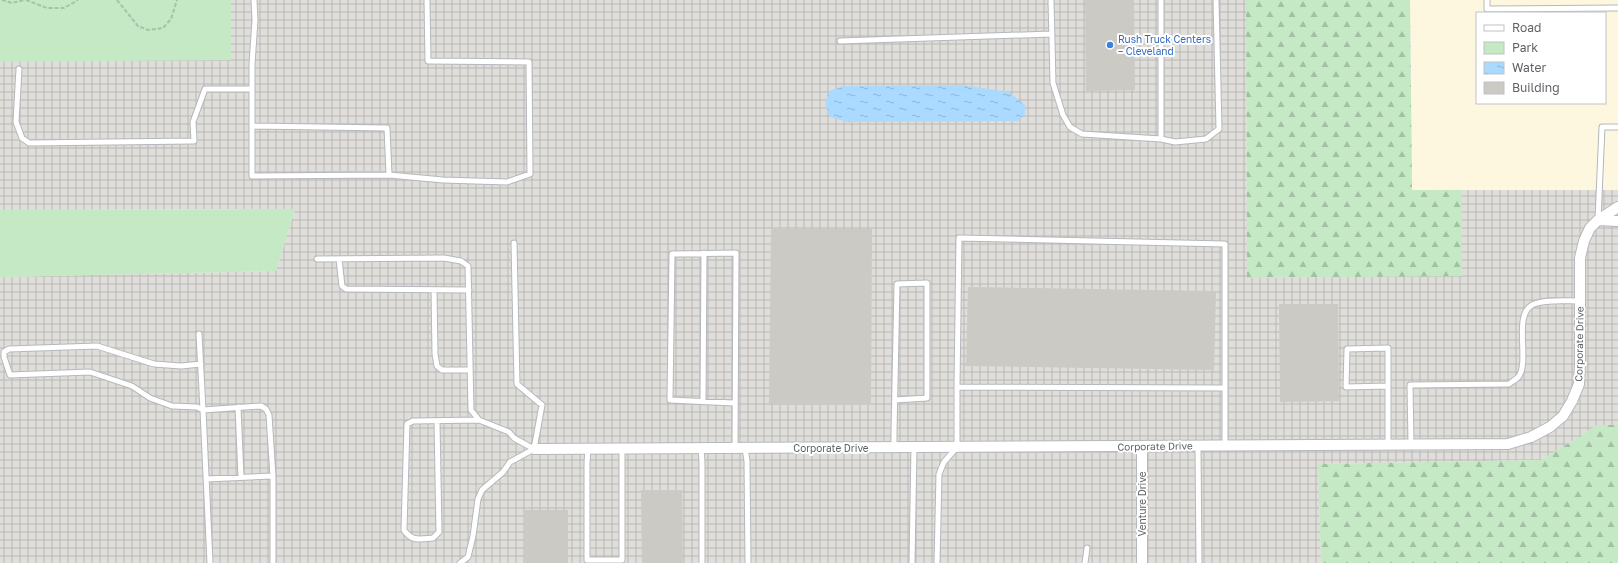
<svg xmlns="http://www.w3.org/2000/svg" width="1618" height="563" viewBox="0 0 1618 563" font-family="'Golos Text',sans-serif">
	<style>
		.commercial { fill: #fef7e0; fill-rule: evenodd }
		.industrial { fill: url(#industrial-grid) }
		.green { fill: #c5e8c5 }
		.forest { fill: url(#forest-firs) }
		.water { fill: url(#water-ripples) }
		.building { fill: #cccac5 }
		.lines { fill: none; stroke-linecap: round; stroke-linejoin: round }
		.service-casing { stroke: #b5b8bc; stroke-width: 7 }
		.minor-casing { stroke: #b5b8bc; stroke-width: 12 }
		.path { stroke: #9cc7a9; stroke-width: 2; stroke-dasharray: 4 2; stroke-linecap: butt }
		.service { stroke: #fff; stroke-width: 5 }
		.minor { stroke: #fff; stroke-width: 10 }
		.shop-dot { fill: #3f7fe0; stroke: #fff; stroke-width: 1.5 }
		.labels { text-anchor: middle; stroke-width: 4; stroke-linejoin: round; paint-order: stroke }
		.shop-label { font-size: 10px; fill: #366cbe; stroke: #fff; text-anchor: start }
		.street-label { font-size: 10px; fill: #5f6368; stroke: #fff }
	</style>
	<defs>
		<pattern id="industrial-grid" width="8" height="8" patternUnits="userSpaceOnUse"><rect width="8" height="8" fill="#e0deda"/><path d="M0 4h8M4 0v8" fill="none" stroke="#b9b8b5"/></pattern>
		<pattern id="forest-firs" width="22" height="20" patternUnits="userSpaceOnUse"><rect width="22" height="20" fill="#c5e8c5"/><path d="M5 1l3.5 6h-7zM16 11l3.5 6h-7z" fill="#a3c0a4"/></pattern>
		<pattern id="water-ripples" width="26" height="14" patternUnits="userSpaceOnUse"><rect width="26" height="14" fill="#aadaff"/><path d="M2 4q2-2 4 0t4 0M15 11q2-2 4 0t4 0" fill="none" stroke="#8eb4d2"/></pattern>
	</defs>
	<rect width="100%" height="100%" fill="#f1efe8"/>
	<!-- commercial -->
	<path class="commercial" d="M1410 0H1618V190H1412ZM1477 13H1605V103H1477Z"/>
	<!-- industrial -->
	<path class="industrial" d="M0 0H1246L1247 278 1462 275V190H1618V425H1598L1541 460 1318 464 1321 563H0V277L276 271 295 209 0 210Z"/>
	<!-- green -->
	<path class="green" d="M0 0H231V60L0 62Z
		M295 209 276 271 0 277V210Z"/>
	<!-- forest -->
	<path class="forest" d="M1246 0H1410L1412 190H1462V276L1247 278Z
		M1598 425H1618V563H1321L1318 464 1541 460Z"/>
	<!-- water -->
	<path class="water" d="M963 85 1009 92 1025 105V114L1018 121 847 122 830 117 825 104 829 91 843 86Z"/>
	<!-- building -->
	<path class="building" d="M1085 0H1134L1135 90 1086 91Z
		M771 228 872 229 871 405 769 404Z
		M968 287 1216 291 1214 370 966 366Z
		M1279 304H1338L1339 401 1280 402Z
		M641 490H682L683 563H642Z
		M524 510H568V563H524Z"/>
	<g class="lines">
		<!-- service casing -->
		<g class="service-casing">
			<path id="service" d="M254 0 255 20 252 64V176L389 175 443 180 507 182 530 174 529 62 428 61 427 0
				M1051 0 1053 83 1063 115 1070 127 1082 134 1161 139 1175 142 1206 139 1219 129 1216 0
				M1487 0V9L1618 8
				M840 41 1052 34
				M19 69 16 122 22 138 29 143 194 141 193 122 205 89H252
				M252 126 387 128 389 175
				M1161 139V0
				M1598 220 1602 127H1618
				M514 243 517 384 542 405 534 449
				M317 259 444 258 461 261 468 266 471 410 479 420 509 432 514 438 534 449
				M339 259 342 286 346 289 469 290
				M434 290 435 354 437 366 442 370H470
				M199 334 203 410 261 406 266 409 269 415 273 477V563
				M201 364 181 366 154 364 97 346 9 349 4 352V357L10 375 90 372 132 386 150 398 172 406 197 407 203 410 210 563
				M957 387 959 238 1225 244V388
				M703 401 704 253
				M734 403 670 400 672 254 736 253 735 449
				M238 407 241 477
				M437 421 439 532 433 538C420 539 412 542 404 530L407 424 413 421 479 420
				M1388 444V348L1347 349 1346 387 1388 386
				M1411 444 1410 385 1509 384C1513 381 1517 379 1519 376 1530 359 1512 313 1534 304 1547 299 1566 301 1580 301
				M1198 445 1199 563
				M701 448 702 462V563
				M745 448 747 461 748 563
				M894 448V432L897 284 927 283V398L895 400
				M588 449 587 463V560H622V449
				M206 479 273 476
				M460 563 468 557 473 536 478 499 482 490 503 472 510 462 534 449
				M912 563 914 447
				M937 563 939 474 944 462 957 447V387L1225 388V445
				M1085 563 1087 548"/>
		</g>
		<!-- minor casing -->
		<g class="minor-casing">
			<path id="minor" d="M1598 220 1618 221
				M534 449 1508 444 1531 437 1550 427 1563 416 1572 401 1579 384 1580 363V258L1584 241 1590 228 1598 220 1618 207
				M1142 563V446"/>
		</g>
		<!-- path -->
		<path class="path" d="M2 0 12 3 24 0
			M26 0 47 8H64L78 0
			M117 0 138 26 148 30 163 28 171 19 177 0"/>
		<!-- service -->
		<use href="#service" class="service"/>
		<!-- minor -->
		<use href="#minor" class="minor"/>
	</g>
	<!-- markers -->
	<circle class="shop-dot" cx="1110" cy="45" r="4"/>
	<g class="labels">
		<!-- shop labels -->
		<g class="shop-label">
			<text x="1118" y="43">Rush Truck Centers<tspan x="1118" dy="12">– Cleveland</tspan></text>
		</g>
		<!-- street labels -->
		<g class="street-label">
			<text transform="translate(1579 344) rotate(-89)" y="4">Corporate Drive</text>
			<text transform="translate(1155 446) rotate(-1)" y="4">Corporate Drive</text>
			<text x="831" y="452">Corporate Drive</text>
			<text transform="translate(1142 504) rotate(-90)" y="4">Venture Drive</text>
		</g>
	</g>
	<!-- legend -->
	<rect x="1476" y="12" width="130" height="92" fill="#ffffff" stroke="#bfc1c3"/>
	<rect x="1484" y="25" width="20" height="6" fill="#ffffff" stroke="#bfc1c3"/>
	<text x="1512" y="32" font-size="12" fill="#5f6368">Road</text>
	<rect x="1484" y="42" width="20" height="12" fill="#c5e8c5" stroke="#bfc1c3"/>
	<text x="1512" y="52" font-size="12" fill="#5f6368">Park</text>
	<rect x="1484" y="62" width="20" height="12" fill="url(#water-ripples)" stroke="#bfc1c3"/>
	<text x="1512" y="72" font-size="12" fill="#5f6368">Water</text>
	<rect x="1484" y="82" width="20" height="12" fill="#cccac5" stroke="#bfc1c3"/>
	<text x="1512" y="92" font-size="12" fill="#5f6368">Building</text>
</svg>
